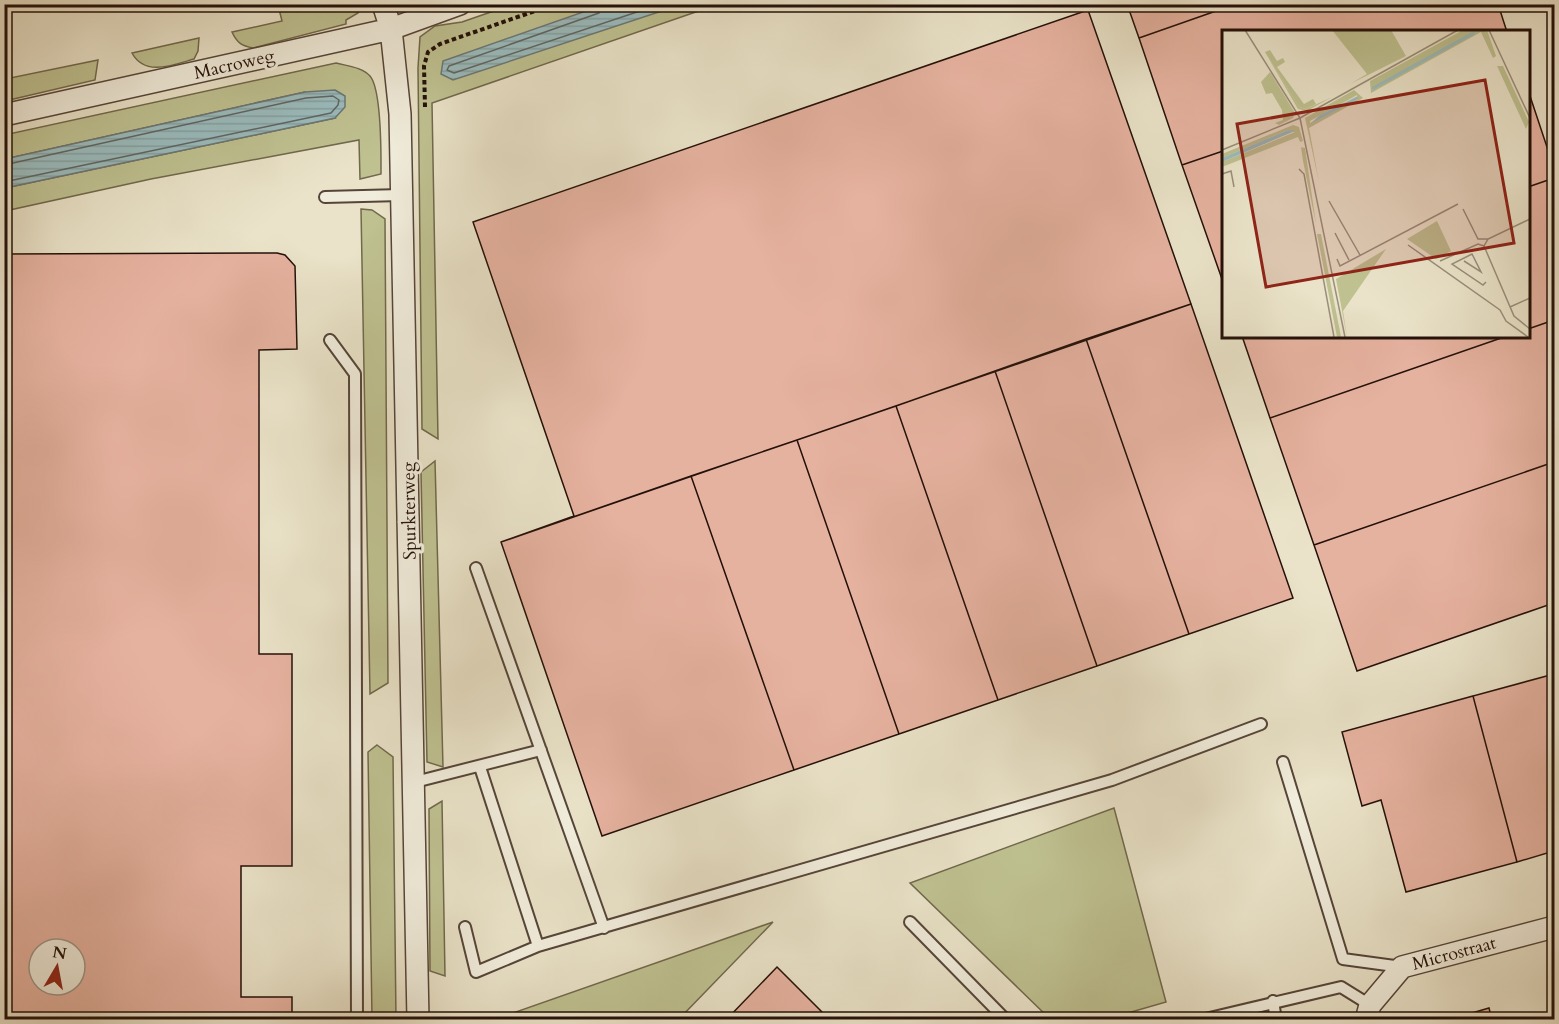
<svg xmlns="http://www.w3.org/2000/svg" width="1559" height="1024" viewBox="0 0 1559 1024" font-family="Cardo,serif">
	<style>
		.green { fill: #bfc191; stroke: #71684d; stroke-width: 1.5 }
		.water { fill: url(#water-rules); stroke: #6b7776; stroke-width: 1.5 }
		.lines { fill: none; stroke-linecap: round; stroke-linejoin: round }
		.shore { stroke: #5f6664; stroke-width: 1.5 }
		.building { fill: #e6b2a0; stroke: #231009; stroke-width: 1.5; fill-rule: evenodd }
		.service-casing { stroke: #554539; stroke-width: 14 }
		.minor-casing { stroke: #554539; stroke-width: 24 }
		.path { stroke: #231009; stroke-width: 4; stroke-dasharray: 4.5 3; stroke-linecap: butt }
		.service { stroke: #f1eddc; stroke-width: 10 }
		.minor { stroke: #f1eddc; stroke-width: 21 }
		.labels { text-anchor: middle; stroke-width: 6; stroke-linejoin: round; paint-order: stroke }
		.street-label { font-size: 18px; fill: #231009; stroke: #f1eddc }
		.inset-road { fill: none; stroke: #9a8f7c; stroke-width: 1.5 }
		.view { fill: #8f2418; fill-opacity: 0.15; stroke: #8f2418; stroke-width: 3 }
		.inset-edge { fill: none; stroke: #231009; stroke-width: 3 }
	</style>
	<defs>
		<pattern id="water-rules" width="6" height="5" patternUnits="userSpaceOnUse" patternTransform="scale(1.5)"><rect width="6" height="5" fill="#9bbcbe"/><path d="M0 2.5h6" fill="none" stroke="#85a1a2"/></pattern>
	</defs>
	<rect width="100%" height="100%" fill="#eae3c9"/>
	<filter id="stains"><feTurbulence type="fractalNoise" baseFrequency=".00333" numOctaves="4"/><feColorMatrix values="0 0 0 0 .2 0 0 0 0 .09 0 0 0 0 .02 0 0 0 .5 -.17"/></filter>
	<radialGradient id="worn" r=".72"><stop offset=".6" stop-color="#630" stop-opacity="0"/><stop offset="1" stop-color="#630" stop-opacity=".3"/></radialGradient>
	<!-- green -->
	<path class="green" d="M278 5V4L362 5 358 13 346 20V24L253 48C242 46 237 43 232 32L282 21Z
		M511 5H606L476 51 680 5H716L432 103 438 439 422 429 418 68 420 37 435 26 462 22Z
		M199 38 198 51 194 59C173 65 145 77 132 53Z
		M98 60 95 80 5 101V79Z
		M336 63C347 66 362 67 370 76 382 90 381 154 381 174L360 179 359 140 151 179 5 211V188L335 118 305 92 5 159 4 135Z
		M361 209 372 210 385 219 388 683 370 694Z
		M435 461 443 767 427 762 421 472Z
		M377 745 393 757 396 1019H372L368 752Z
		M442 801 445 976 430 971 429 809Z
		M1114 808 1166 1002 1107 1019H1050L910 883Z
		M773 922 679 1019H496Z"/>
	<!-- water -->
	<path class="water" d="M606 4 680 5 453 80 441 74 443 61Z
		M335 90 345 96V107L335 118 5 188V159L305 92Z"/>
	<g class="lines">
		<!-- shore -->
		<path class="shore" d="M604 4 599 13 449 66 447 70 454 73 661 4
			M4 165 306 98 333 96 339 100 338 105 331 113 4 182"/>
	</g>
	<!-- building -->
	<path class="building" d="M1127 4H1236L1139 38Z
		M1236 4H1498L1507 32H1223V151L1182 165 1139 38Z
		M1088 10 1191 304 501 542 574 516 473 222Z
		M1528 90 1554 168V178L1528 187Z
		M1223 151V282L1182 165Z
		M1554 178V320L1528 329V187Z
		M277 253 285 255 295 266 297 349 259 350V654H292V866H241V997H292V1020H4V254ZM39 949H75V985H39Z
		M1191 304 1293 598 1189 634 1086 339Z
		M1554 320V462L1314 545 1270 418 1507 336H1528V329Z
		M1242 336H1507L1270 418Z
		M1086 339 1189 634 1097 666 995 371Z
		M995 371 1097 666 998 700 896 406Z
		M896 406 998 700 899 734 797 440Z
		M797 440 899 734 794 770 691 476Z
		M1554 462V603L1357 671 1314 545Z
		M691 476 794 770 602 836 501 542Z
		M1554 674V851L1517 862 1473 696Z
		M1473 696 1517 862 1406 892 1381 800 1362 806 1342 732Z
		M777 967 830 1020H726Z
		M1489 1008 1492 1020H1448Z"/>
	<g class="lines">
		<!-- service casing -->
		<g class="service-casing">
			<path id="service" d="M325 197 401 195
				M330 340 355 374 357 1020
				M476 568 604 928
				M1283 762 1343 959 1402 967
				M480 767 538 946
				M415 782 541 750
				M910 922 1006 1020
				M465 927 476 972 538 946 1112 780 1261 724
				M1273 1001 1276 1020
				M1201 1020 1341 987 1370 1005"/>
		</g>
		<!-- minor casing -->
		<g class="minor-casing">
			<path id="minor" d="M383 4 391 29 400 114 418 1020
				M4 115 391 29 460 4
				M1366 1020 1370 1005 1402 967 1554 927"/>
		</g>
		<!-- path -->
		<path class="path" d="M425 107 424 66 428 52 440 44 555 4"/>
		<!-- service -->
		<use href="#service" class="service"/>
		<!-- minor -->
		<use href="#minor" class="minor"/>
	</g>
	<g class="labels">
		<!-- street labels -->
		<g class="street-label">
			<text transform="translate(234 64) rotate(-13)" y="6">Macroweg</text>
			<text transform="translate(409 511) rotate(-91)" y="6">Spurkterweg</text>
			<text transform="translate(1454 953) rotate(-15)" y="6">Microstraat</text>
		</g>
	</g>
	<!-- overview -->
	<g transform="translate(1222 30)">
		<rect width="308" height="308" fill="#eae3c9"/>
		<path d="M110 0H169L184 26 128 54 145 44ZM241 0H265L274 26 271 28 259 2 149 63 148 51ZM48 20 55 31 61 28 63 32 55 37 82 74 91 69 94 74 84 79 77 77 43 22ZM275 36H281L307 92 304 99ZM48 42 73 83 71 88 57 95 53 93 61 90 60 80 50 63 44 64 39 52ZM132 60 141 68 87 98 97 152 83 88ZM135 65 136 69 88 93V91ZM71 95 77 97 81 111 78 112 76 107 0 137V132L73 102 66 100 0 128V124ZM79 117 83 118 94 194 81 131ZM215 191 229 221 214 229 185 209ZM95 204H99L119 307H115ZM164 219 121 281 125 307 114 249Z" fill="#bfc191" fill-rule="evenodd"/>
		<path d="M43 22 77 77 84 79 110 67 85 81 76 79Z" fill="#bfc191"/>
		<path d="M252 1 253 4 151 60 150 57ZM136 66V69L88 94 98 85ZM66 100 73 101 0 132V128Z" fill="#9bbcbe"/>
		<path class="inset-road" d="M23 0 78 88 123 307M267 0 308 88M0 120 78 88 236 0M77 139 82 144 112 307M0 144 9 141 12 157M107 171 138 225M241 179 256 209H266M113 203 127 230M186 215 278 280 284 291 306 307M262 216 292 286 308 299M262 216 266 209 308 189M115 229 118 236 236 174M218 231 256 214 262 216M242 231 259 242 250 224 230 234 261 255 264 252M288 277 308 268"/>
		<path class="view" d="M263 50 292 213 44 257 15 94Z"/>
		<rect width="308" height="308" class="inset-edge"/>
	</g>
	<!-- margin -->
	<rect width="1559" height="1024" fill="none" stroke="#eae3c9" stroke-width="24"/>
	<rect x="6" y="6" width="1547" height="1012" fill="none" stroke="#231009" stroke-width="3"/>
	<rect x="12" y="12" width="1535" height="1000" fill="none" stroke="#231009" stroke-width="1.5"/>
	<!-- north arrow -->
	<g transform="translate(57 967) rotate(10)"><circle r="28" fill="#f1eddc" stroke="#9f9588" stroke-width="1.5"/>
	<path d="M0-4.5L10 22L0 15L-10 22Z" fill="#8f2418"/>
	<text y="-9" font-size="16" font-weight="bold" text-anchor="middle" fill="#231009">N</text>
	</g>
	<rect width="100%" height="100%" filter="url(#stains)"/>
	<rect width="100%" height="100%" fill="url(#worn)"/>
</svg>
